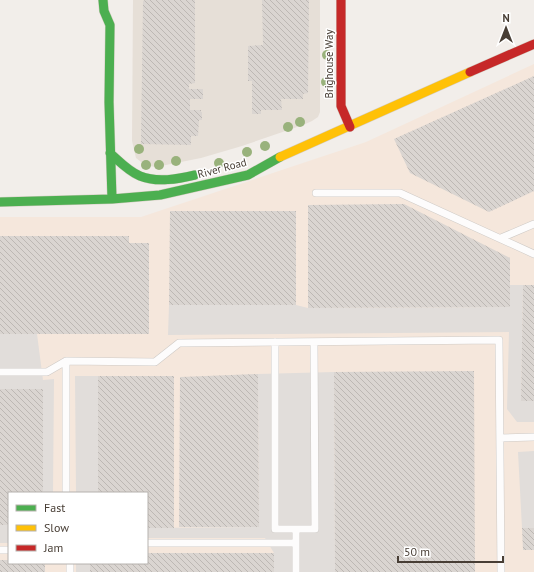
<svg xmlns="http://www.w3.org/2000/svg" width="534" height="572" viewBox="0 0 534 572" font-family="'PT Sans',sans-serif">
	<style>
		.residential { fill: #e6dfd7 }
		.commercial { fill: #f5e7dc; fill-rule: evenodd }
		.parking { fill: #e1ddda }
		.building { fill: url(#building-back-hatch) }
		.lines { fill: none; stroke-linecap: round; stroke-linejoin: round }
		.lane-casing { stroke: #cecac6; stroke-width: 8 }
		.fast-casing { stroke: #d3ccc1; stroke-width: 10 }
		.slow-casing { stroke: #d3ccc1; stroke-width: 10 }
		.jam-casing { stroke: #d3ccc1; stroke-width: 10 }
		.lane { stroke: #fdfcfc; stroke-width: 7 }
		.fast { stroke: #4caf50; stroke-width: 9 }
		.slow { stroke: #ffc107; stroke-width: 9 }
		.jam { stroke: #c62828; stroke-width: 9 }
		.tree { fill: #99b27c }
		.labels { text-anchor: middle; stroke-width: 3; stroke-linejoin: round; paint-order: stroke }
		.street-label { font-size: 11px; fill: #483e35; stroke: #fff }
	</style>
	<defs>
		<pattern id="building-back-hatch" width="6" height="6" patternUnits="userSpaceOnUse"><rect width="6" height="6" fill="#dad5d1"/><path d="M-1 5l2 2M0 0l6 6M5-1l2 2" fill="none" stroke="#bdb8b4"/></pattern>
	</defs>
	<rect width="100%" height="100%" fill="#f2eeea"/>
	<!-- residential -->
	<path class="residential" d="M133 0H320V112L318 117 312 121 303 125 242 146 201 158 166 165 155 167 145 165 136 158 132 141Z"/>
	<!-- commercial -->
	<path class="commercial" d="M534 64V572H0V217H141L366 142ZM9 493H147V563H9Z"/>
	<!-- parking -->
	<path class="parking" d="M510 285H523L521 401H534V422H517L507 409 509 332 168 335 169 305H296L308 308 510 307Z
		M0 334H37L43 380 54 379 53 493H43V389H0Z
		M334 372 335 572H274V553L265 538H147V528L259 527 258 374Z
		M75 376H98V493H76Z
		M534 451V528H522L518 452Z
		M0 525H9V543H0Z
		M76 563H90V572H76Z"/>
	<!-- building -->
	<path class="building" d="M145 0H195V83L189 84V89H203V99H190V110H201V112H202V120H199L198 136H191V145L141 144 143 1Z
		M262 0H309L308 93 303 94V99H281L282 110H261V114H252V81H248V46L263 45Z
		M534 76V191L489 212 410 173 394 139Z
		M404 204 510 258V307L308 308V205Z
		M170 211H296V305H169Z
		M0 236H129V243H149V334H0Z
		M523 285H534V401H521Z
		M474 371 475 572H335L334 372Z
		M258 374 259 527H179L180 377Z
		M98 376H174V528H147V493H98Z
		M0 389H43V493H9V525H0Z
		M522 528H534V550H523Z
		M147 553H274V572H90V563H147Z
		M0 560H9V563H45V572H0Z"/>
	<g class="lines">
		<!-- lane casing -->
		<g class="lane-casing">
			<path id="lane" d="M316 193H400L534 254
				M501 238 534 224
				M275 342V529H296
				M0 372H47L66 361 155 362 179 343 499 340 501 572
				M500 438 534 437
				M66 493V361
				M147 543H296
				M0 550H9
				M70 563V572
				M296 572V529H315L314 342"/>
		</g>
		<!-- fast casing -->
		<g class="fast-casing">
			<path id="fast" d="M103 0 104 11 110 25 109 102 112 199
				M110 153C119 161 128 171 140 176 157 183 178 179 195 175
				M0 202 112 199 160 195 248 175 280 157"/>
		</g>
		<!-- slow casing -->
		<g class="slow-casing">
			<path id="slow" d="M280 157 470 72"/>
		</g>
		<!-- jam casing -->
		<g class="jam-casing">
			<path id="jam" d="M341 0V106L350 127
				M470 72 534 44"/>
		</g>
		<!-- lane -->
		<use href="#lane" class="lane"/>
		<!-- fast -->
		<use href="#fast" class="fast"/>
		<!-- slow -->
		<use href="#slow" class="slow"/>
		<!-- jam -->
		<use href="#jam" class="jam"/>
	</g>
	<!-- trees -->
	<g class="tree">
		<circle cx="327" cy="55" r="5"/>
		<circle cx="326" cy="82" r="5"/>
		<circle cx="300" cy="122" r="5"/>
		<circle cx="288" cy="127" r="5"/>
		<circle cx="265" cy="146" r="5"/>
		<circle cx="139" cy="149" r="5"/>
		<circle cx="247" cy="152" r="5"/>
		<circle cx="176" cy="161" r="5"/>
		<circle cx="219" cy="163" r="5"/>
		<circle cx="146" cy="165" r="5"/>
		<circle cx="159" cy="165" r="5"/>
	</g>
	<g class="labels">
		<!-- street labels -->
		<g class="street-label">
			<text transform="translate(329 64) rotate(-90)" y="4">Brighouse Way</text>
			<text transform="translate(222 168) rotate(-15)" y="4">River Road</text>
		</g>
	</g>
	<!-- legend -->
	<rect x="8" y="492" width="140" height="72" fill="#ffffff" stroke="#b6b2ae"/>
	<rect x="16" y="505" width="20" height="6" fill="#4caf50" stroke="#b6b2ae"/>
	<text x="44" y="512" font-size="12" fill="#483e35">Fast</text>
	<rect x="16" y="525" width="20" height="6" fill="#ffc107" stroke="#b6b2ae"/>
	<text x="44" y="532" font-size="12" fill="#483e35">Slow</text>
	<rect x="16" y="545" width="20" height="6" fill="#c62828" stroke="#b6b2ae"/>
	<text x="44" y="552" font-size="12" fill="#483e35">Jam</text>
	<!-- north arrow -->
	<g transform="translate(506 28)" stroke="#ffffff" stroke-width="3" paint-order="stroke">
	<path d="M0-3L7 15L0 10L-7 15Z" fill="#483e35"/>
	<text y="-6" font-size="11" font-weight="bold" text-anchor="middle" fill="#483e35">N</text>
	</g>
	<!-- scale -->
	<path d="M398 556v6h105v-6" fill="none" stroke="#483e35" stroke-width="2"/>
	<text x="404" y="556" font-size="12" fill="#483e35" stroke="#ffffff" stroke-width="3" paint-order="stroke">50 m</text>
</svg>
